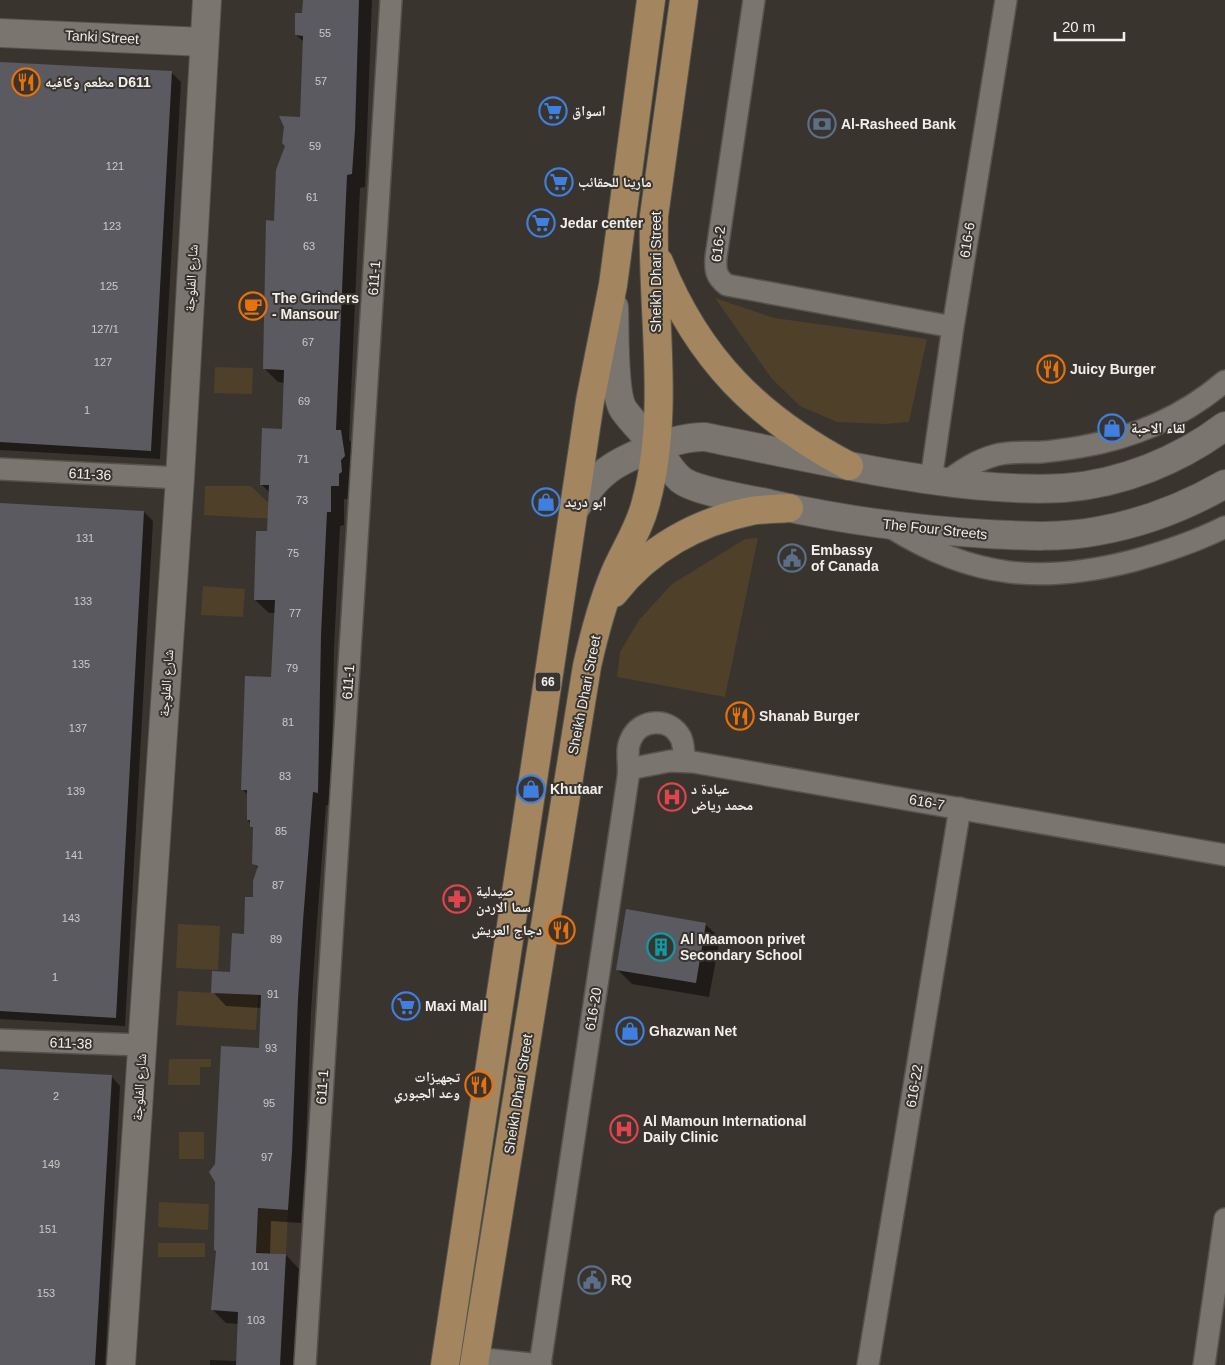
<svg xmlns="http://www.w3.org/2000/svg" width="1225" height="1365" viewBox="0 0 1225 1365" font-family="Arial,'Noto Naskh Arabic',sans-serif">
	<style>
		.green { fill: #4f402a }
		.shadow { fill: #0007 }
		.building { fill: #5b5a61 }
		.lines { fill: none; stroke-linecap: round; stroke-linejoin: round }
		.street-casing { stroke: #56534d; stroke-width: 24 }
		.secondary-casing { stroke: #56534d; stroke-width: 30 }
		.primary-casing { stroke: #56534d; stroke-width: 30 }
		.street { stroke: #7a766f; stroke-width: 21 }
		.secondary { stroke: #7a766f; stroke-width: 28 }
		.primary { stroke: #a38660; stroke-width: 28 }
		.labels { text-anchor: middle; stroke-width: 4; stroke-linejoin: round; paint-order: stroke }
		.number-label { font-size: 11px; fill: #cccac8 }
		.shield { fill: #39342e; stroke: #bab7b2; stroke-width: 1 }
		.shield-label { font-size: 12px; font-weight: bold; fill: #f1efeb }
		.street-label { font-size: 14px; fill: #f1efeb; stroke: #39342e }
		.poi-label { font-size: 14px; font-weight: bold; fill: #f1efeb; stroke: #39342e; text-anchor: start }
	</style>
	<rect width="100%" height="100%" fill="#39342e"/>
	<!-- green -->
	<path class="green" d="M715 298 774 318 927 339 909 422 885 424 837 422 800 406 772 379Z
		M215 367 253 368 252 394 214 393Z
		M205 486H251L276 510 275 519 204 515Z
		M758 538 725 697 617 677 620 652 639 620 672 584 745 539Z
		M203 586 245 589 243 617 201 615Z
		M178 924 220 926 218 970 176 968Z
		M178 991 258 995 256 1030 176 1025Z
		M169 1059H211V1067H200V1085H168Z
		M179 1132H204V1159H179Z
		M159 1202 209 1204 208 1230 158 1227Z
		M258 1208 288 1210 286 1254 256 1252Z
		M158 1243H205V1257H158Z"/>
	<!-- shadow -->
	<path class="shadow" d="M304 0H372L365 187 360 188 349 440 354 445 352 499H344V525L340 526 334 649 331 806 326 805 316 935 311 1012 305 1166 301 1223 271 1221 270 1254 286 1255 299 1269 293 1365H210V1360L237 1361 239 1324 226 1323 212 1309 217 1253 215 1250 216 1165 260 1049 262 1008 226 1006 213 992 231 974 245 935 254 899 258 868 254 864V830L248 820V795L242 789 272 679 276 613H269L255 600 268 532 270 493 261 484 283 430 285 383 278 382 265 369 276 222 301 118 304 42 296 35 303 14Z
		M0 63 171 72 181 82 160 459 0 450Z
		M0 504 144 512 153 521 125 1026 0 1019Z
		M705 924 720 938 709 997 632 984 618 970Z
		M0 1070 111 1076 120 1086 105 1365H0Z"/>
	<!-- building -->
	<path class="building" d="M303 0H359L355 130 352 174 347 175 336 430H341L345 456 341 460 342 472 339 474V486H331V512H327L321 635 318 793 313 792 303 921 298 998 292 1152 288 1210 258 1208 256 1253 286 1254 280 1365H236L238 1312 211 1310 216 1251 214 1250 215 1182 209 1172 215 1164 221 1046 259 1048 261 995 211 993 212 971 230 972 232 933 244 934 245 897H253V881L258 866 252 864 253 827H250V820H247V790H241L245 676 271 677 275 600H254L256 531H267L269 485H260L262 428 282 429 284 370 263 369 266 220 274 221 276 170 285 146 282 143 284 127 279 116 300 117 303 36 295 35V13H302Z
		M0 62 172 71 151 451 0 442Z
		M0 503 144 511 116 1018 0 1011Z
		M626 909 706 923 696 983 616 970Z
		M0 1069 112 1075 95 1365H0Z"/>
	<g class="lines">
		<!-- street casing -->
		<g class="street-casing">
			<path id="street" d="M754 0 716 257C715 270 716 277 727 285L953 327
				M0 469 180 478
				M931 480 953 327 1006 0
				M946 482C962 470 977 460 996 455 1011 451 1027 453 1042 452 1055 451 1068 449 1080 447 1133 438 1184 416 1225 381
				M892 528C972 578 1042 584 1132 561 1165 552 1195 542 1225 527
				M629 769 670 761 693 762 1225 855
				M0 1040 142 1045
				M475 1358 541 1365
				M305 1365 391 0
				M540 1365 628 778C630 765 625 750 631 739 640 718 671 717 681 738 684 745 684 753 684 761
				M868 1365 960 808
				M1204 1365 1225 1219"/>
		</g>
		<!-- secondary casing -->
		<g class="secondary-casing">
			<path id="secondary" d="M0 33 204 42
				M614 307C615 329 613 392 623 409 632 422 645 434 655 446 663 457 670 470 680 479 695 492 750 499 771 504 843 520 915 530 988 534 1025 536 1062 538 1098 531 1143 523 1185 507 1225 484
				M574 510C583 497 591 484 603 474 623 456 679 436 705 437 766 449 826 462 887 473 945 483 1005 491 1064 488 1121 484 1180 460 1225 426
				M121 1365 180 478 207 0"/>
		</g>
		<!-- primary casing -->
		<g class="primary-casing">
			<path id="primary" d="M659 262C698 359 758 418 849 466
				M614 593C648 549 697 522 751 511 763 509 777 509 789 508
				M445 1365 590 401 613 285 651 0
				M474 1365 587 666C594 635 602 604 614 575 624 551 640 528 646 502 671 409 651 310 654 216L684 0"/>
		</g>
		<!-- street -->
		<use href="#street" class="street"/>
		<!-- secondary -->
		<use href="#secondary" class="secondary"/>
		<!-- primary -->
		<use href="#primary" class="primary"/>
	</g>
	<!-- icons -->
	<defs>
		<g id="restaurant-ring" transform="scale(1.4375)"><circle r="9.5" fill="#39342e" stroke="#e8710a" stroke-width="1.5"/><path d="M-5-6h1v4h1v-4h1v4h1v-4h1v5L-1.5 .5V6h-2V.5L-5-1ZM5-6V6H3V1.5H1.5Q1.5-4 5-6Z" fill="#e8710a"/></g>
		<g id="supermarket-ring" transform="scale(1.4375)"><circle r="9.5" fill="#39342e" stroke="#3f7fe0" stroke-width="1.5"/><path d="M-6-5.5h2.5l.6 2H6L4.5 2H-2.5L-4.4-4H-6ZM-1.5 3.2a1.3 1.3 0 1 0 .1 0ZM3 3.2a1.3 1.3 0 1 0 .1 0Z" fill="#3f7fe0"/></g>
		<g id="bank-ring" transform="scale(1.4375)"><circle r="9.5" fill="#39342e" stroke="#5c6f8a" stroke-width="1.5"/><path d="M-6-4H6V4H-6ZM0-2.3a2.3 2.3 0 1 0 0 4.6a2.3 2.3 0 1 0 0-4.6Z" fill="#5c6f8a"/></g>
		<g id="cafe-ring" transform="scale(1.4375)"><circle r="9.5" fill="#39342e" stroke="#e8710a" stroke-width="1.5"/><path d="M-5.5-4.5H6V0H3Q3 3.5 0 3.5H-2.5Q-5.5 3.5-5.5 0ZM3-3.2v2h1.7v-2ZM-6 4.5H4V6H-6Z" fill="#e8710a"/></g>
		<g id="shop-ring" transform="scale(1.4375)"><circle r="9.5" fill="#39342e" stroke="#3f7fe0" stroke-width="1.5"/><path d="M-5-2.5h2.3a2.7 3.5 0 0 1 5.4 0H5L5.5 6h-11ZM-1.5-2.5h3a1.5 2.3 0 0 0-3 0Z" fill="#3f7fe0"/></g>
		<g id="civic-ring" transform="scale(1.4375)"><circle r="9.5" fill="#39342e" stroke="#5c6f8a" stroke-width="1.5"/><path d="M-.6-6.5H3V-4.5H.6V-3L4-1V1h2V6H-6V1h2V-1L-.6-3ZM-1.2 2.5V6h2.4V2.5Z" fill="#5c6f8a"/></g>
		<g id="hospital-ring" transform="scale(1.4375)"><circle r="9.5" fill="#39342e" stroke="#e0444e" stroke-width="1.5"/><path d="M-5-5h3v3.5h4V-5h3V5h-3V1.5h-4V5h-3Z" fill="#e0444e"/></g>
		<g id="pharmacy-ring" transform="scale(1.4375)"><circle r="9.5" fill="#39342e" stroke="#e0444e" stroke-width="1.5"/><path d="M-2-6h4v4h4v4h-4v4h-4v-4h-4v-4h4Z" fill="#e0444e"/></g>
		<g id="building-ring" transform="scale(1.4375)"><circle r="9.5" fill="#39342e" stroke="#0f9aa8" stroke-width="1.5"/><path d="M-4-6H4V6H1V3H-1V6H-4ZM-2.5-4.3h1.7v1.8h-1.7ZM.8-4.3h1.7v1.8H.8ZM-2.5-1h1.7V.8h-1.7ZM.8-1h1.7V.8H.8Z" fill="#0f9aa8"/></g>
	</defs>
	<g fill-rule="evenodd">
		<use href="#restaurant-ring" x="26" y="82"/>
		<use href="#supermarket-ring" x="553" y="111"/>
		<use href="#bank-ring" x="822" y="124"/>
		<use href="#supermarket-ring" x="559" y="182"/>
		<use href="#supermarket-ring" x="541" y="223"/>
		<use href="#cafe-ring" x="253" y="306"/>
		<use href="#restaurant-ring" x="1051" y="369"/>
		<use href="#shop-ring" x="1112" y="428"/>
		<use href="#shop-ring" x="546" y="502"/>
		<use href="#civic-ring" x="792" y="558"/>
		<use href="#restaurant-ring" x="740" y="716"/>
		<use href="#shop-ring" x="531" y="789"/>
		<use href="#hospital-ring" x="672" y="797"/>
		<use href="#pharmacy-ring" x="457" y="899"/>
		<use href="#restaurant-ring" x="561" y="930"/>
		<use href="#building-ring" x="661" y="947"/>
		<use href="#supermarket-ring" x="406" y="1006"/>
		<use href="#shop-ring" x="630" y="1031"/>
		<use href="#restaurant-ring" x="479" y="1085"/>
		<use href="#hospital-ring" x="624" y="1129"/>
		<use href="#civic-ring" x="592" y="1280"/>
	</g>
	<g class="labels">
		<!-- number labels -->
		<g class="number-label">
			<text x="325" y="37">55</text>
			<text x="321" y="85">57</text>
			<text x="315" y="150">59</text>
			<text x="115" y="170">121</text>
			<text x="312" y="201">61</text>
			<text x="112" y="230">123</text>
			<text x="309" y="250">63</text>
			<text x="109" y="290">125</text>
			<text x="105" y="333">127/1</text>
			<text x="308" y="346">67</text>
			<text x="103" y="366">127</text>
			<text x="304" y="405">69</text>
			<text x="87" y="414">1</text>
			<text x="303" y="463">71</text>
			<text x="302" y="504">73</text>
			<text x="85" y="542">131</text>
			<text x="293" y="557">75</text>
			<text x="83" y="605">133</text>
			<text x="295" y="617">77</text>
			<text x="81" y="668">135</text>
			<text x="292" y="672">79</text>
			<text x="288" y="726">81</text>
			<text x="78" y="732">137</text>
			<text x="285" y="780">83</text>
			<text x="76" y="795">139</text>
			<text x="281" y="835">85</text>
			<text x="74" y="859">141</text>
			<text x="278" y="889">87</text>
			<text x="71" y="922">143</text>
			<text x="276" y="943">89</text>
			<text x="55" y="981">1</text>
			<text x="273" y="998">91</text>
			<text x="271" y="1052">93</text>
			<text x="56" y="1100">2</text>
			<text x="269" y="1107">95</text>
			<text x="267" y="1161">97</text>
			<text x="51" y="1168">149</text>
			<text x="48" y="1233">151</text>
			<text x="260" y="1270">101</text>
			<text x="46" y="1297">153</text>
			<text x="256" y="1324">103</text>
		</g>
		<!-- shield labels -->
		<rect class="shield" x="535.5" y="672.5" width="25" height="19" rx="4"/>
		<g class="shield-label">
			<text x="548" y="686">66</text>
		</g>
		<!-- street labels -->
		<g class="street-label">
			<text transform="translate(102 37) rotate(3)" y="5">Tanki Street</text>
			<text transform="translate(967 240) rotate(-81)" y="5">616-6</text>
			<text transform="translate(718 244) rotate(-83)" y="5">616-2</text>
			<text transform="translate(656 272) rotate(-90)" y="5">Sheikh Dhari Street</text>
			<text transform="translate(191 278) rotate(-87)" y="5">شارع الفلوجة</text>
			<text transform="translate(374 278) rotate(-86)" y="5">611-1</text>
			<text transform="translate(90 474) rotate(3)" y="5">611-36</text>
			<text transform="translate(935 529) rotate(6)" y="5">The Four Streets</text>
			<text transform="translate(348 682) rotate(-86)" y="5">611-1</text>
			<text transform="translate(166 683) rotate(-86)" y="5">شارع الفلوجة</text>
			<text transform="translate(584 695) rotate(-79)" y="5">Sheikh Dhari Street</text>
			<text transform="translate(927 802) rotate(10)" y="5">616-7</text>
			<text transform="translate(593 1009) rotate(-81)" y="5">616-20</text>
			<text transform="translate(71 1043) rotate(2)" y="5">611-38</text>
			<text transform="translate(914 1086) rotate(-81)" y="5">616-22</text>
			<text transform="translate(139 1087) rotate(-86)" y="5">شارع الفلوجة</text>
			<text transform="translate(322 1087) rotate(-86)" y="5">611-1</text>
			<text transform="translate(518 1094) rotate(-81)" y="5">Sheikh Dhari Street</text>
		</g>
		<!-- poi labels -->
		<g class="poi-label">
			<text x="45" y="87">مطعم وكافيه D611</text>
			<text x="572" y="116">اسواق</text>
			<text x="841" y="129">Al-Rasheed Bank</text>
			<text x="578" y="187">مارينا للحقائب</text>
			<text x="560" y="228">Jedar center</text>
			<text x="272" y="303">The Grinders<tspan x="272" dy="16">- Mansour</tspan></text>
			<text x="1070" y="374">Juicy Burger</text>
			<text x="1131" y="433">لقاء الاحبة</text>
			<text x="565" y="507">ابو دريد</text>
			<text x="811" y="555">Embassy<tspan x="811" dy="16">of Canada</tspan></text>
			<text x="759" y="721">Shanab Burger</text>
			<text x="550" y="794">Khutaar</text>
			<text x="691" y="794">عيادة د<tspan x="691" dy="16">محمد رياض</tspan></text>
			<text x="476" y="896">صيدلية<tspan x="476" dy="16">سما الاردن</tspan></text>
			<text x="542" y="935" text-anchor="end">دجاج العريش</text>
			<text x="680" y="944">Al Maamoon privet<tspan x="680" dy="16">Secondary School</tspan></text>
			<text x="425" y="1011">Maxi Mall</text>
			<text x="649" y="1036">Ghazwan Net</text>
			<text x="460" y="1082" text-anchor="end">تجهيزات<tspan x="460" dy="16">وعد الجبوري</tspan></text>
			<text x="643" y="1126">Al Mamoun International<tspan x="643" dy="16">Daily Clinic</tspan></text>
			<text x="611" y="1285">RQ</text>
		</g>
	</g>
	<!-- scale -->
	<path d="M1055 32v8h69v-8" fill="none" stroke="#f1efeb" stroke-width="2.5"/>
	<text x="1062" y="32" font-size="15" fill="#f1efeb" stroke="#39342e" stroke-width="4" paint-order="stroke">20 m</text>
</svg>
